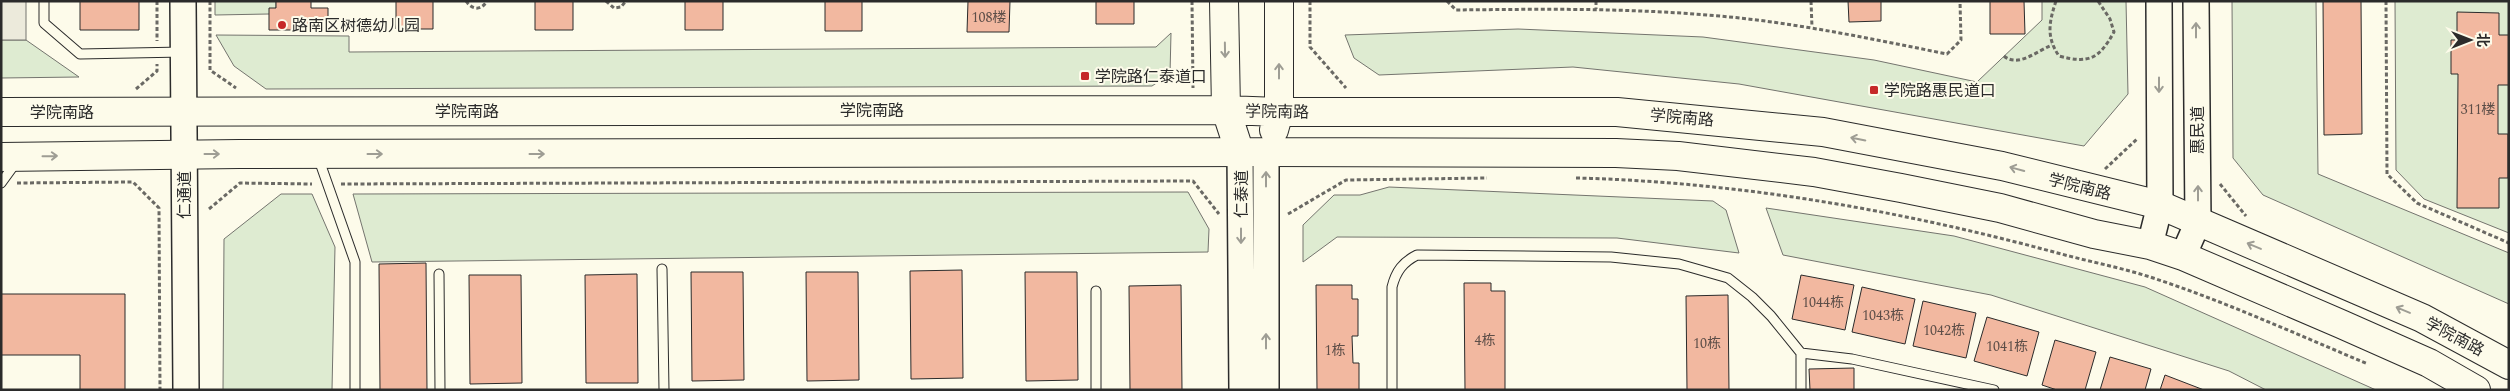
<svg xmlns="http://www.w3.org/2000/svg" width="2510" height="391" viewBox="0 0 2510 391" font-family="Spectral,'Noto Sans SC',serif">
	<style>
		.green { fill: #deebd1; stroke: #74746e }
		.parking { fill: #eceadb; stroke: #74746e }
		.building { fill: #f2b8a0; stroke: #2b2b2b }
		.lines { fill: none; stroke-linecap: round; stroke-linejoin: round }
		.lane-casing { stroke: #2b2b2b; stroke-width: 11 }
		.secondary-casing { stroke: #2b2b2b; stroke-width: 28 }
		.primary-casing { stroke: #2b2b2b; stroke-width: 30 }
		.path { stroke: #6a6964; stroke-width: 3; stroke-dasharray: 4 2.5; stroke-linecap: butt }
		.lane { stroke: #fdfbea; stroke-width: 9 }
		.secondary { stroke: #fdfbea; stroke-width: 25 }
		.primary { stroke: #fdfbea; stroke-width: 28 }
		.oneway { stroke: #9e9d94 }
		.poi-dot { fill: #c62828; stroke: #fdfbea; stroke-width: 2 }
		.labels { text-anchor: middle; stroke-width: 4; stroke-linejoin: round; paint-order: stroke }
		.number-label { font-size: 14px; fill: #5d4e48 }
		.poi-label { font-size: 16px; fill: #2b2b2b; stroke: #fdfbea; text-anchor: start }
		.street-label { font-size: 16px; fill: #2b2b2b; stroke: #fdfbea }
	</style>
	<rect width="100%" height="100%" fill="#fdfbea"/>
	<!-- green -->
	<path class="green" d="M215 1H276V8L269 14 215 15Z
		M2042 1H2126L2128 94 2084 146 1739 84 1573 67 1379 75 1354 58 1345 35 1518 29 1703 37 1874 60 1977 82 2042 20Z
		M2232 1H2316L2318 174 2509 253V304L2263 195 2233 158Z
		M2395 1H2509V233L2424 199 2396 170Z
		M1171 33 1170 74 1152 86 266 89 234 66 216 35 349 36V52L1156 47Z
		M1 40H26L79 77 1 78Z
		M1389 187 1713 201 1726 210 1739 253 1617 238 1337 237 1303 262V225L1334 195H1360Z
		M1188 192 1209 229 1208 252 372 262 353 194Z
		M281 194H312L335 247 332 390H223L224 239Z
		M1766 208 1954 236 2145 287 2376 390H2266L2229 371 1991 295 1783 255Z"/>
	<!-- parking -->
	<path class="parking" d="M1 1H26V40H1Z"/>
	<!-- building -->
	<path class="building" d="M80 1H139V30H80Z
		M276 1H311V8H328V30H269V8H276Z
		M396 1H433V29H396Z
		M535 1H573V30H535Z
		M685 1H723V30H685Z
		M825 1H862V31H825Z
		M968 1H1010L1009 32H967Z
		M1096 1H1134V24H1096Z
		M1848 1H1881V21L1849 22Z
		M1990 1H2024L2025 34H1990Z
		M2323 1H2361L2362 134 2324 135Z
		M2457 12 2499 13V35H2509V85H2498V134H2508V178H2499V208H2457L2458 74H2451V40H2457Z
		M426 263 427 390H380L379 264Z
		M962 270 963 378 911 379 910 271Z
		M691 272H743L744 380 692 381Z
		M806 272H858L859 380 807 381Z
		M1025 272H1077L1078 380 1026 381Z
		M637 274 638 383H586L585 275Z
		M469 275H521L522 383 470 384Z
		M1801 275 1854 285 1845 330 1792 319Z
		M1464 283H1491V291H1505V390H1465Z
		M1181 285 1182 390H1130L1129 286Z
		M1316 285H1352V299H1358V336H1352L1353 363H1359V390H1317Z
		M1862 287 1915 299 1905 344 1852 332Z
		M1 294H125V390H80V355H1Z
		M1728 295 1729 390H1687L1686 296Z
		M1923 301 1976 313 1966 358 1913 346Z
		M1987 317 2039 332 2027 376 1974 361Z
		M2055 340 2096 352 2085 390H2057L2042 385Z
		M2110 357 2151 369 2145 390H2100Z
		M1854 368V390H1810L1809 369Z
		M2165 375 2204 390H2160Z"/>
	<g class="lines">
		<!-- lane casing -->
		<g class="lane-casing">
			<path id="lane" d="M44 1V23L80 54 183 52
				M318 157 355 262V390
				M1 183 17 161
				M662 269 664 390
				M439 274 440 390
				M1096 291V390
				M1801 353 1852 359 1994 390
				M1392 390V287C1396 271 1403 262 1417 255L1611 257 1679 264 1728 278 1752 297 1771 316 1801 353V390"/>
		</g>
		<!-- secondary casing -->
		<g class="secondary-casing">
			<path id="secondary" d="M183 1 186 390
				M1266 152V390
				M1240 153 1242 390
				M2150 245 2160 205 2159 1
				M2183 256 2198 222 2196 1"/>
		</g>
		<!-- primary casing -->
		<g class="primary-casing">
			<path id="primary" d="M1224 1 1226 110 1240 153
				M1 112 1226 110 1279 112H1617L1823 132 2002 166 2160 205 2422 318 2509 365
				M1274 130 1279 112V1
				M1 157 239 154 1266 152 1616 153 1678 156 1814 172 1901 188 2000 208 2094 234 2150 245 2183 256 2341 324 2429 363 2476 390"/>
		</g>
		<!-- path -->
		<path class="path" d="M157 1V41
			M210 1V70L236 88
			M466 1C472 10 481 11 487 1
			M606 1 614 8 621 7 626 1
			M1192 1 1193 88
			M1310 1V47L1346 88
			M1447 1 1456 10C1540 9 1623 8 1707 15 1788 21 1867 38 1947 54L1961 40 1960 1
			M1596 1V9
			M1811 1 1812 27
			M2056 1C2049 22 2046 37 2059 56 2089 64 2099 59 2114 32L2110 19 2098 1
			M2386 1 2387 174 2417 203 2509 243
			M2004 56C2018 68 2037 51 2052 45
			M136 89 157 71V64
			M2105 169 2137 139
			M1576 178C1738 182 1898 210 2054 252 2086 261 2119 267 2150 277 2224 301 2296 334 2368 364
			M17 183 133 182 159 208 160 390
			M341 184 1193 181 1219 214
			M2220 184 2246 216
			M209 209 240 183 312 184
			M1288 214 1346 180 1487 178"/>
		<!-- lane -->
		<use href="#lane" class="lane"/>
		<!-- secondary -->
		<use href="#secondary" class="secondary"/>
		<!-- primary -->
		<use href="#primary" class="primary"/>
	</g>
	<!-- one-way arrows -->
	<defs><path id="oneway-shaft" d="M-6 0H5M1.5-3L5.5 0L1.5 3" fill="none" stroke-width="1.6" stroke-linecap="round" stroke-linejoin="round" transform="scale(1.25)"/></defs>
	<g class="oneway">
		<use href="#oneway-shaft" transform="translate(2196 30) rotate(-90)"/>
		<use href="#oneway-shaft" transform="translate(1225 50) rotate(89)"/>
		<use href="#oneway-shaft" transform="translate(1279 71) rotate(-90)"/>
		<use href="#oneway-shaft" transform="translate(2159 85) rotate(90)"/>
		<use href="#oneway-shaft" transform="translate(1858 139) rotate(-169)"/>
		<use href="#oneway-shaft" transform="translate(212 154)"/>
		<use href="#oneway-shaft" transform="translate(375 154)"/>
		<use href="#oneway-shaft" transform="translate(537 154)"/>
		<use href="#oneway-shaft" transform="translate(50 156) rotate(-1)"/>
		<use href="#oneway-shaft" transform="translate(2017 169) rotate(-165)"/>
		<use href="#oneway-shaft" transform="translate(1266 179) rotate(-90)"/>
		<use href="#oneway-shaft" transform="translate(2198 193) rotate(-90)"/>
		<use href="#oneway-shaft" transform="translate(1241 236) rotate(90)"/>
		<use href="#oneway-shaft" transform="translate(2254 246) rotate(-157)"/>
		<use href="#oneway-shaft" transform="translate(2403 310) rotate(-157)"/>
		<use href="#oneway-shaft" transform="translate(1266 341) rotate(-90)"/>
	</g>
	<!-- markers -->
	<g class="poi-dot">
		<circle cx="282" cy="25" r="5"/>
		<rect x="1080" y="71" width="10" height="10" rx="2.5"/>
		<rect x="1869" y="85" width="10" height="10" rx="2.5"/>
	</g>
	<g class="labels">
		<!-- number labels -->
		<g class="number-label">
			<text x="989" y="22">108楼</text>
			<text x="2478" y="114">311楼</text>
			<text x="1823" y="307">1044栋</text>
			<text x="1883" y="320">1043栋</text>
			<text x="1944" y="335">1042栋</text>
			<text x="1485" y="345">4栋</text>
			<text x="1707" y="348">10栋</text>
			<text x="2007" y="351">1041栋</text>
			<text x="1335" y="355">1栋</text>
		</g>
		<!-- poi labels -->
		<g class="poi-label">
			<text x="292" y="31">路南区树德幼儿园</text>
			<text x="1095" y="82">学院路仁泰道口</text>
			<text x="1884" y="96">学院路惠民道口</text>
		</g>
		<!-- street labels -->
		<g class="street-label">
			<text x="872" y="116">学院南路</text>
			<text x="467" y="117">学院南路</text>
			<text transform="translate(1277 111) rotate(1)" y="6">学院南路</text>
			<text x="62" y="118">学院南路</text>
			<text transform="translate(1682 117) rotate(5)" y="6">学院南路</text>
			<text transform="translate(2197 130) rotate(-90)" y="6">惠民道</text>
			<text transform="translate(2080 186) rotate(14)" y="6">学院南路</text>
			<text transform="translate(1241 194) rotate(-90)" y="6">仁泰道</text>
			<text transform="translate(184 195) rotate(-90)" y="6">仁通道</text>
			<text transform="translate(2455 336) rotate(28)" y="6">学院南路</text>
		</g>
	</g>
	<!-- border -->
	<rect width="2510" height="391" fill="none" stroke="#2b2b2b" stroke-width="5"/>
	<!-- north arrow -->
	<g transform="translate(2470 40) rotate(90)" stroke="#fdfbea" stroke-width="4" paint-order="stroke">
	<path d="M0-4L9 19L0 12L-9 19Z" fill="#2b2b2b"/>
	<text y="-8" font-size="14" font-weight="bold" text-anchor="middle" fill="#2b2b2b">北</text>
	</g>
</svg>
